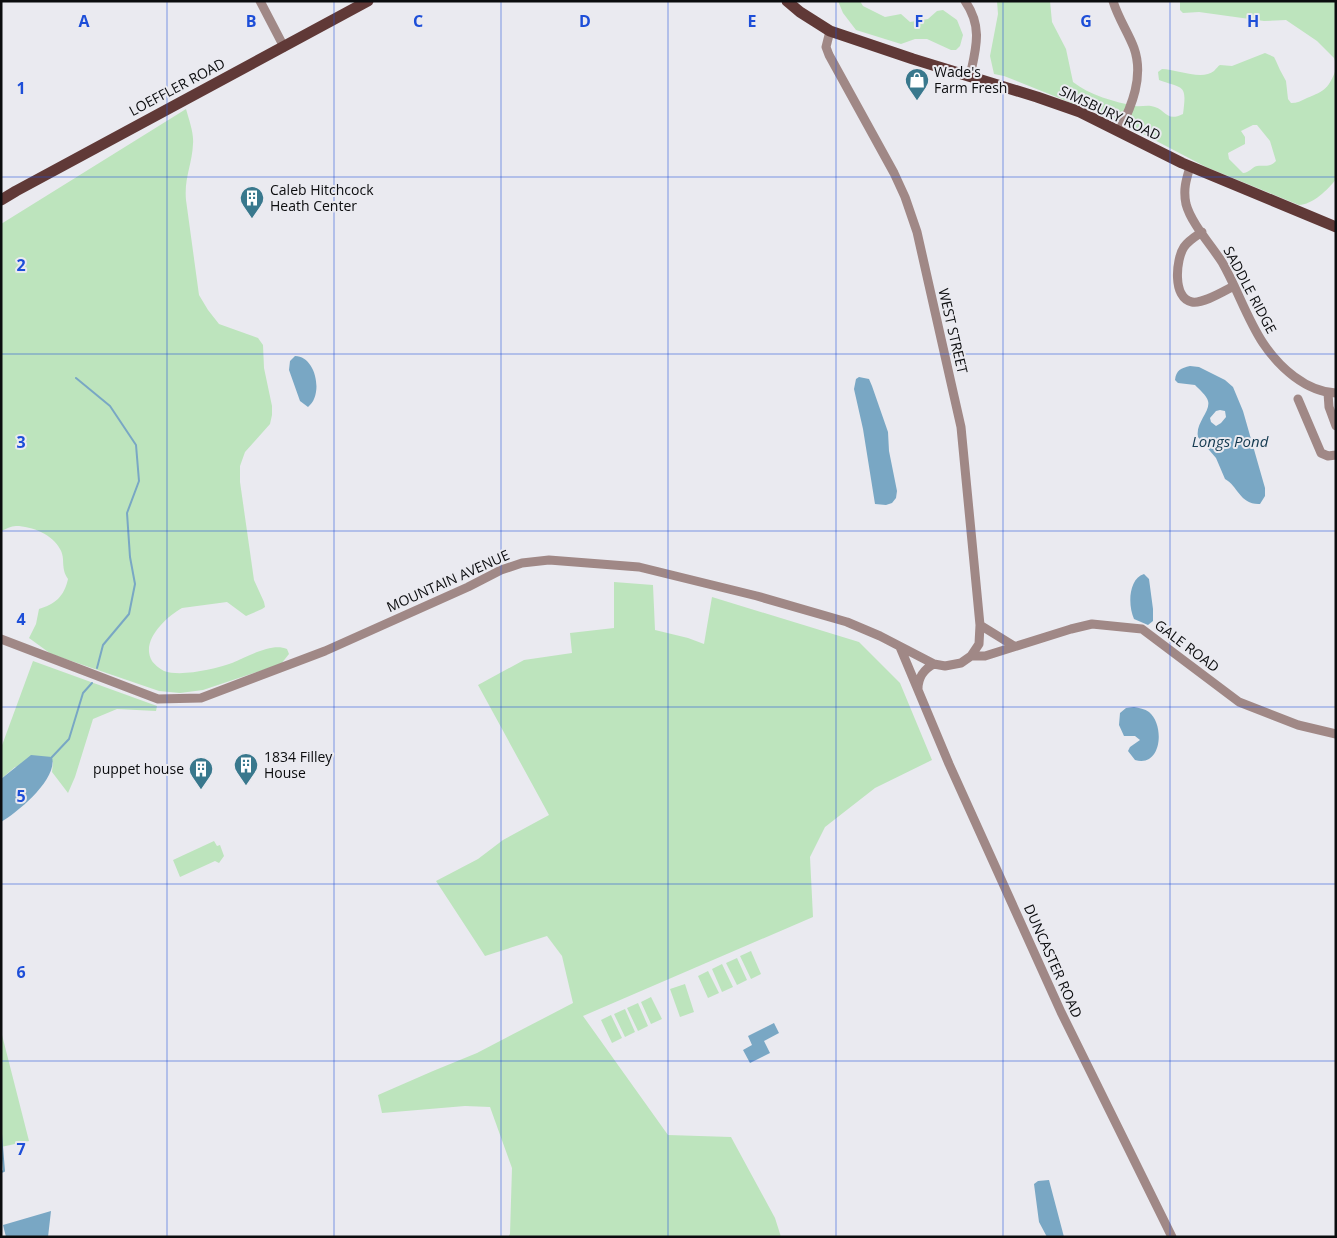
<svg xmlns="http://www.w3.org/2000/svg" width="1337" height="1238" viewBox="0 0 1337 1238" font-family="'Open Sans',sans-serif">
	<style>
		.green { fill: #bde4bd; fill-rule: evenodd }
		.water { fill: #79a7c4; fill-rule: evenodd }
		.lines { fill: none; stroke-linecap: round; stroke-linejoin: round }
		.stream { stroke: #79a7c4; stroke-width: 2 }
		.minor { stroke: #a08886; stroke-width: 9 }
		.major { stroke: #603937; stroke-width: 11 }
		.grid { fill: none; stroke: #1d4ed8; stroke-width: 1; stroke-opacity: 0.55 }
		.labels { text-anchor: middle; stroke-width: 4; stroke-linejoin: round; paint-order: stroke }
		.poi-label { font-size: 14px; fill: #0b0c0e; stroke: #eaeaf0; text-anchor: start }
		.street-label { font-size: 14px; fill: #0b0c0e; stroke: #eaeaf0 }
		.water-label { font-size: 15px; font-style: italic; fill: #143a50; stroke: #eaeaf0 }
		.grid-label { font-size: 16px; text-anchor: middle; font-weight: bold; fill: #1d4ed8; stroke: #eaeaf0; stroke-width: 4; stroke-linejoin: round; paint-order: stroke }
	</style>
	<rect width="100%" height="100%" fill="#eaeaf0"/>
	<!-- green -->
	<path class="green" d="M838 1H860L863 6 885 17 901 14 910 22 928 19 937 11 943 10 957 20 963 35 960 46 956 50H951L927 39H915L901 44 856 30 843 13Z
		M997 1H1050L1052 22 1066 49 1073 82C1089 95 1115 102 1135 106 1140 107 1146 105 1151 106 1166 108 1165 123 1183 114 1187 84 1184 89 1159 80L1158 72 1162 69C1176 69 1202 81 1214 71 1216 69 1218 66 1220 65L1232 66 1265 53 1274 57 1276 61 1280 70 1286 81 1288 99 1291 103C1297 103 1301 101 1307 98 1325 91 1329 88 1336 69V179C1329 189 1312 205 1299 205L1206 167 1101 112 1079 106 1004 76 994 74 990 56 998 14ZM1253 125H1257L1270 141 1276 161C1269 168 1265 165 1257 166 1252 167 1249 173 1243 173L1229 159 1228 153 1245 144V137L1241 131Z
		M1180 1H1336V64L1334 58 1317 41 1286 20 1264 21 1199 12 1183 13 1180 10Z
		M186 109C189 120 194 133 193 144 192 165 184 178 186 200L199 295 208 310 219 324 258 338 263 345 264 368 272 406V415L270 424 245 452 240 466V482L254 580 264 602 265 607 262 609 246 616 227 602 182 608C166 617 140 641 152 661 154 664 160 669 164 671 181 677 215 669 232 663 247 657 272 642 287 649L289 654 281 664 203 690 180 693 159 691 51 654 29 638 36 624 39 609C55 604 64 597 68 579 60 567 66 559 60 549 53 535 32 526 16 526 11 526 6 529 1 531V224Z
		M614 582 653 585 655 630 688 638 704 644 712 597 859 642 900 683 932 760 875 788 825 827 810 857 813 917 583 1016 668 1135 731 1137 775 1218 781 1237H508L510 1234 512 1168 490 1107 465 1106 382 1113 378 1095 433 1071 477 1053 573 1003 562 956 547 936 485 956 436 881 478 859 503 840 549 815 478 685 524 660 572 653 570 633 614 628Z
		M33 661 157 706 156 711 117 709 93 719 75 777 68 793 52 772 53 762 15 767 1 779V748Z
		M214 841 217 846 220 845 224 856 219 863 215 861 180 877 173 860Z
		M751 951 761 974 751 979 740 956Z
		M737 958 747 980 737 985 726 963Z
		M722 964 733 987 722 992 712 969Z
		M708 971 719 993 708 998 698 976Z
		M685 984 694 1012 680 1017 670 989Z
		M651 997 662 1019 651 1024 641 1002Z
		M638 1003 648 1026 638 1031 627 1008Z
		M625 1009 635 1032 625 1037 614 1014Z
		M611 1015 622 1038 612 1043 601 1020Z
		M1 1031 29 1141 1 1147Z"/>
	<!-- water -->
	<path class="water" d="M295 356C316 356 324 395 308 407L300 401 289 370 290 361Z
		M1190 366 1199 367 1225 380 1233 387 1243 411 1265 488V496L1260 504C1240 505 1238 486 1225 479L1216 458 1198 437C1195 423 1211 411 1208 401 1207 396 1199 389 1195 385L1178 383 1175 380C1176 370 1181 368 1190 366ZM1220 410 1225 411 1226 417 1221 423 1216 426 1211 422 1210 418 1216 411Z
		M859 377 869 379 872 386 888 432 889 451 897 491 896 498 892 503 886 505 875 504 863 429 854 389 856 379Z
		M1144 574 1149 579 1153 609V621L1148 625 1134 619C1128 606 1128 579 1144 574Z
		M1134 707C1139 708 1145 709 1149 712 1165 725 1162 768 1135 760L1128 751 1130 747 1140 740 1135 736H1124L1119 725 1120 713 1126 708Z
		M31 755 52 757C58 779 18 812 1 822V779Z
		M774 1023 779 1033 764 1041 770 1053 750 1063 743 1050 752 1045 748 1036Z
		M1049 1180 1064 1237H1047L1039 1222 1034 1184 1038 1181Z
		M51 1211 48 1237H6L3 1225Z"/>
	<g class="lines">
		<!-- stream -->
		<path class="stream" d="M76 378 110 406 136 445 139 481 127 513 130 557 135 584 129 614 103 645 97 668
			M52 757 69 739 83 693 92 683
			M1 1134 4 1171 1 1172"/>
		<!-- minor -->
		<path class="minor" d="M260 1 284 47
			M965 1C983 27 976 48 970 76
			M1113 1C1118 18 1128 32 1134 48 1144 76 1132 106 1119 131
			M1190 167C1186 180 1183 190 1186 204 1191 223 1211 245 1222 262 1237 288 1247 319 1263 343 1279 367 1306 392 1336 393
			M1202 232C1196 236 1188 241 1184 247 1176 259 1172 298 1192 302 1203 304 1224 291 1234 286
			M1328 393 1329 407 1336 426
			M1298 399 1321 453 1328 456 1336 455
			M980 625 1014 646
			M1 639 158 699 201 698 325 651 468 587 501 570 522 563 549 560 639 567 757 596 847 622 880 636 934 664 945 666 961 663 971 656 979 644 980 625 961 427 917 232 905 197 894 173 829 55 826 47 830 31
			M900 647 949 764 1061 1012 1172 1237
			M971 656H985L1071 629 1092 624 1142 629 1239 702 1298 725 1336 734
			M918 689C918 678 924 669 934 664"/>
		<!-- major -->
		<path class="major" d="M787 1 800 12 830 31 913 59 1037 97 1080 112 1182 163 1336 227
			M1 200 16 191 368 1"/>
	</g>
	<!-- grid -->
	<path class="grid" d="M167 1V1237M334 1V1237M501 1V1237M668 1V1237M836 1V1237M1003 1V1237M1170 1V1237M1 177H1336M1 354H1336M1 531H1336M1 707H1336M1 884H1336M1 1061H1336"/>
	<!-- icons -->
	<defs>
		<g id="shop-pin" transform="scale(1.25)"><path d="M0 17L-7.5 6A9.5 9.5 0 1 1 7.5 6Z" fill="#39788d" stroke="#eaeaf0"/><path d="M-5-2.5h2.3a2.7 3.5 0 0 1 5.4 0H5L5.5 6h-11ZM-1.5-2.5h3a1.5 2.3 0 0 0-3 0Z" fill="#fff"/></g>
		<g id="building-pin" transform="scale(1.25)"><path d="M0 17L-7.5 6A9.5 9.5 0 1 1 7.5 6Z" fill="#39788d" stroke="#eaeaf0"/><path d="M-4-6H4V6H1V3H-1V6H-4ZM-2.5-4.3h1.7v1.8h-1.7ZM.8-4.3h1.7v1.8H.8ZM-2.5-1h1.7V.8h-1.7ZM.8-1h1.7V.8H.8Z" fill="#fff"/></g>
	</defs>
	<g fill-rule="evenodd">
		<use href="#shop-pin" x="917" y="80"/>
		<use href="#building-pin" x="252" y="198"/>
		<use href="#building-pin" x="246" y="765"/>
		<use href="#building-pin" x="201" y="769"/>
	</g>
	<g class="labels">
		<!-- poi labels -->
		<g class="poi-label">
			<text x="934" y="77">Wade's<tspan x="934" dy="16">Farm Fresh</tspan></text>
			<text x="270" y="195">Caleb Hitchcock<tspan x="270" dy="16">Heath Center</tspan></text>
			<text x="264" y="762">1834 Filley<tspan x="264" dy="16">House</tspan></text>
			<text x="184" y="774" text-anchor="end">puppet house</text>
		</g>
		<!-- street labels -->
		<g class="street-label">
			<text transform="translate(177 87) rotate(-28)" y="5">LOEFFLER ROAD</text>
			<text transform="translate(1110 113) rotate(25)" y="5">SIMSBURY ROAD</text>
			<text transform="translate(1250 290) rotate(62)" y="5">SADDLE RIDGE</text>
			<text transform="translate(953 331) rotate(77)" y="5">WEST STREET</text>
			<text transform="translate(448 581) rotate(-24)" y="5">MOUNTAIN AVENUE</text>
			<text transform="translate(1187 646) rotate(37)" y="5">GALE ROAD</text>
			<text transform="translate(1053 961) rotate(66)" y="5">DUNCASTER ROAD</text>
		</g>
		<!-- water labels -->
		<g class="water-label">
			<text x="1230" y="447">Longs Pond</text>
		</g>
	</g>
	<g class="grid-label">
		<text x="84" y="27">A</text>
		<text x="251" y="27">B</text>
		<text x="418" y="27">C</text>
		<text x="585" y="27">D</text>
		<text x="752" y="27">E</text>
		<text x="919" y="27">F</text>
		<text x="1086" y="27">G</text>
		<text x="1253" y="27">H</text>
		<text x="21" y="94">1</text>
		<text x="21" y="271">2</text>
		<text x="21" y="448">3</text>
		<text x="21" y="625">4</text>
		<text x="21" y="802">5</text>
		<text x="21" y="978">6</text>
		<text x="21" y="1155">7</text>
	</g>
	<!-- border -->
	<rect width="1337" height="1238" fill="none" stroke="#0b0c0e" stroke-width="5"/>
</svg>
